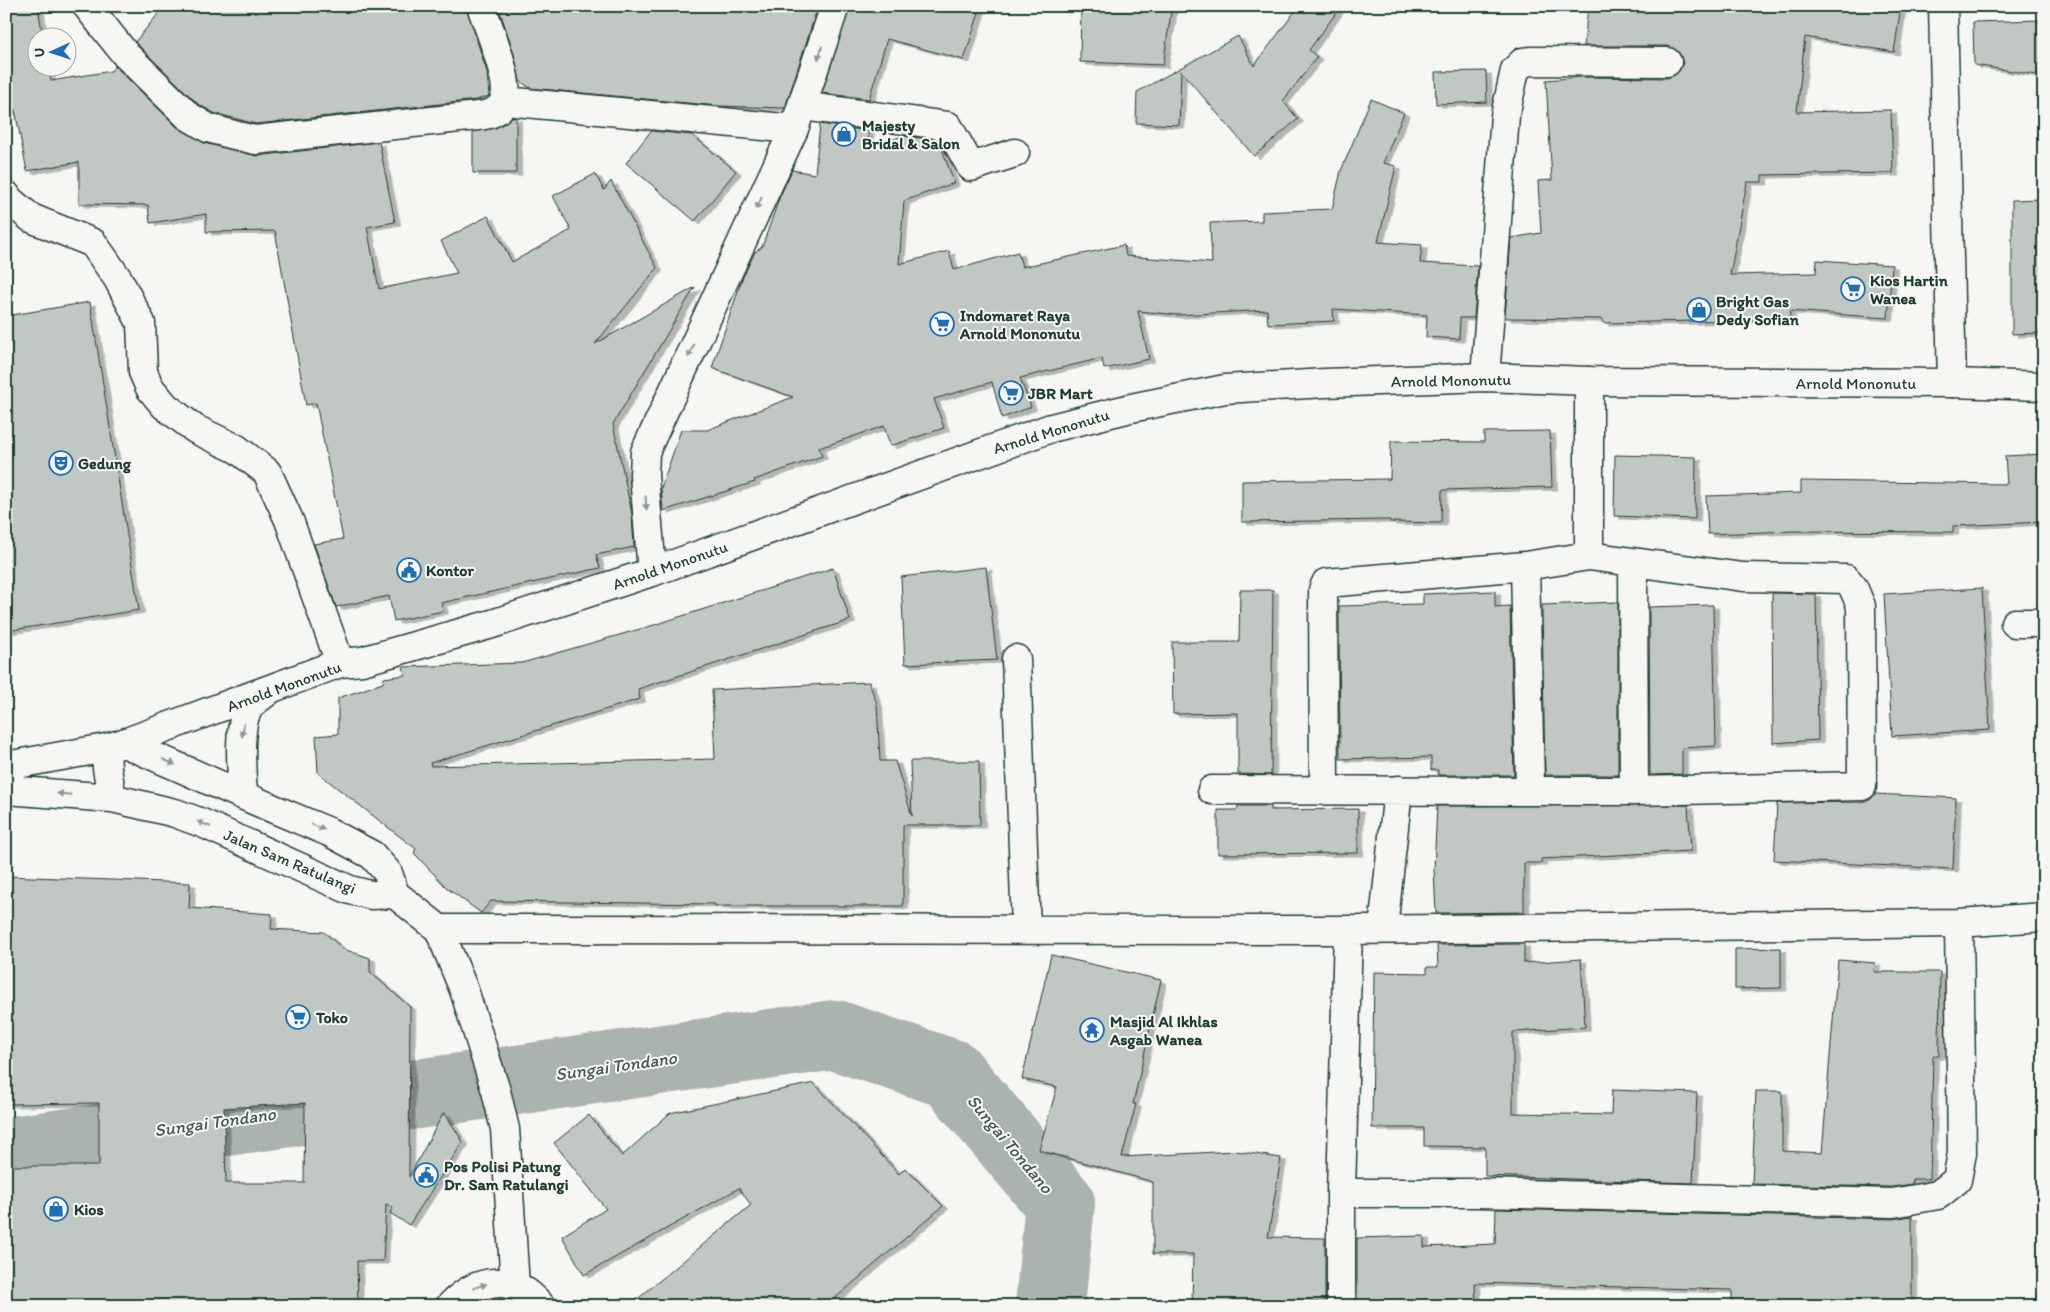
<svg xmlns="http://www.w3.org/2000/svg" width="2050" height="1312" viewBox="0 0 2050 1312" font-family="Itim,sans-serif">
	<style>
		.green { fill: #d6dbd6; stroke: #7a8c85 }
		.lines { fill: none; stroke-linecap: round; stroke-linejoin: round }
		.river { stroke: #aab3ae; stroke-width: 70 }
		.building { fill: #c1c8c3; stroke: #1f3d34; fill-rule: evenodd; filter: url(#shadow) }
		.street-casing { stroke: #1f3d34; stroke-width: 31 }
		.secondary-casing { stroke: #1f3d34; stroke-width: 31 }
		.primary-casing { stroke: #1f3d34; stroke-width: 31 }
		.highway-casing { stroke: #1f3d34; stroke-width: 31 }
		.street { stroke: #f6f6f2; stroke-width: 28 }
		.secondary { stroke: #f6f6f2; stroke-width: 28 }
		.primary { stroke: #f6f6f2; stroke-width: 28 }
		.highway { stroke: #f6f6f2; stroke-width: 28 }
		.oneway { fill: #8a9a93 }
		.labels { text-anchor: middle; stroke-width: 4; stroke-linejoin: round; paint-order: stroke }
		.poi-label { font-size: 16px; font-weight: bold; fill: #1f3d34; stroke: #f6f6f2; text-anchor: start }
		.street-label { font-size: 16px; fill: #1f3d34; stroke: #f6f6f2 }
		.water-label { font-size: 18px; font-style: italic; fill: #425a52; stroke: #f6f6f2 }
	</style>
	<defs>
		<filter id="shadow"><feDropShadow dx="5.5" dy="3" stdDeviation="0" flood-color="#0004"/></filter>
	</defs>
	<rect width="100%" height="100%" fill="#f6f6f2"/>
	<filter id="ink" filterUnits="userSpaceOnUse"><feTurbulence type="fractalNoise" baseFrequency=".02" numOctaves="2"/><feDisplacementMap in="SourceGraphic" scale="10" xChannelSelector="R" yChannelSelector="G"/><feConvolveMatrix kernelMatrix="1 2 1 2 8 2 1 2 1" color-interpolation-filters="sRGB"/></filter>
	<g filter="url(#ink)">
		<!-- green -->
		<path class="green" d="M498 1297 514 1300 525 1306H477L485 1300Z"/>
		<g class="lines">
			<!-- river -->
			<path class="river" d="M6 1152 835 1035 951 1074 1060 1203 1050 1306"/>
		</g>
		<!-- building -->
		<path class="building" d="M6 6H38L43 38H38V68H48L51 81 111 71 115 66 177 127 204 143 257 156 379 142 395 222 367 227 379 289 457 273 441 241 488 216 512 262 571 230 553 196 595 174 604 190 611 181 657 268 595 344 695 287 613 424 632 514 634 547 596 555 600 568 441 603 443 611 394 621 389 596 336 607 314 544 343 539 316 403 306 405 275 231 206 232V214L150 223 148 205 79 204V162L27 171 15 110 6 113Z
			M165 6H466L487 72 489 96 476 100 256 124 214 113 198 104 135 42Z
			M498 6H818L785 108 719 106 530 88 520 81 513 50Z
			M850 6H981L964 60 887 39 869 99 822 93Z
			M1081 6H1172L1163 65 1080 62Z
			M1299 6H1341L1309 50 1317 57 1283 101 1298 119 1254 156 1181 71 1179 125 1136 123 1137 92 1238 36 1254 66Z
			M1588 6H1901L1894 52 1805 37 1797 112 1891 110 1893 173 1762 175V182H1747L1730 275 1816 273 1817 260 1892 265 1888 318 1790 311V319L1603 323V319L1505 318 1511 238 1541 233 1538 181 1552 180 1546 80 1581 77 1667 78 1675 75 1680 70 1683 63 1680 54 1675 49 1668 46H1584Z
			M2044 20V76L1974 65 1973 22Z
			M1486 71 1487 102 1436 104 1435 72Z
			M1371 99 1404 113 1383 163 1396 166 1378 242 1422 245 1420 263 1478 266 1474 318H1460L1459 339 1426 337 1427 315 1333 309 1334 321 1268 324 1267 310 1178 315 1138 311 1149 359 1104 369 1102 358 1020 378 1031 407 1002 418 992 382 934 399 944 428 890 446 884 426 819 448 822 456 754 480 755 482 663 511 661 488 681 430H707L793 397 712 368 742 279 755 252 762 247 780 196 792 170 815 174 820 124 869 131 867 148 903 136 938 140 940 143 954 183 904 201 899 264 949 251 954 270 1018 252 1022 267 1124 245 1126 256 1212 263 1210 223 1262 221V212L1332 209 1341 171Z
			M512 117 516 118V173H473V132L496 128Z
			M651 131 692 135 736 171 695 221 626 163Z
			M2044 199V333L2012 334V200Z
			M90 302 139 610 6 631V316Z
			M1550 431 1552 487 1442 490 1441 523 1390 522V520L1242 522V481L1390 479 1391 441 1484 442V432Z
			M2044 454V522L1953 526V532L1794 531 1708 534 1706 496 1801 493V481L2007 484 2005 456Z
			M1615 455 1696 457 1695 519 1614 516Z
			M986 567 997 660 905 664 901 577Z
			M833 568 850 620 638 689 640 699 430 763 431 766 715 759 712 690 869 682 877 704 880 761H895L912 816 910 761H979L980 825H903V906H715V904L491 901 481 913 447 888 414 853 416 849 318 773 316 736 338 734V698L383 683 384 678 405 675 403 667 522 663 654 625Z
			M1982 588 1990 730 1892 736 1884 594Z
			M1240 590H1273L1271 775 1238 774V713L1173 714 1172 642H1239Z
			M1495 591V607L1510 606 1514 775H1438V770H1431V757L1340 759 1339 606 1423 604V594Z
			M1772 593 1816 594 1818 740 1773 743Z
			M1618 602V775H1545L1542 605Z
			M1713 605 1716 746 1682 748V774L1650 775 1649 607Z
			M1875 794 1956 798 1953 869 1774 860 1777 803 1862 802 1870 800Z
			M1688 805 1691 851 1541 859V863H1524V912L1436 913 1434 869 1437 806Z
			M1238 806H1271V810L1358 809V853L1218 854V810H1237Z
			M6 876 190 883 189 908 272 914 271 929 324 932 343 949 370 958V972L410 1007 409 1177 444 1112 463 1142 409 1225 390 1213 393 1208 386 1204 383 1261H357L358 1306H6V1166H99V1103L6 1104ZM305 1103 304 1183H226L224 1108Z
			M1524 944V963L1581 959 1585 1027 1513 1032V1113L1611 1115 1612 1090 1697 1093 1693 1183 1485 1176V1147L1424 1146V1128H1372L1374 972 1427 973V967H1438L1437 945Z
			M1781 948V988L1735 989V949Z
			M1051 955 1161 980 1133 1104H1136L1122 1157 1236 1151 1281 1158 1268 1237 1325 1238V1302L1264 1299V1306H1192L1193 1254H1153V1182L1039 1150 1057 1087 1022 1079Z
			M1838 960 1875 963 1874 972H1940L1939 1056H1933L1930 1179H1912V1184L1892 1187 1752 1184 1756 1091H1782V1151L1822 1153Z
			M814 1083 899 1174 905 1168 943 1206 826 1306H629L751 1205 739 1188 584 1275 562 1236 606 1209 554 1143 589 1115 622 1156 670 1113Z
			M1496 1209 1893 1219 1912 1216V1306H1732V1290L1475 1283 1476 1306H1357V1238L1424 1236V1247L1495 1244Z"/>
		<g class="lines">
			<!-- street casing -->
			<g class="street-casing">
				<path id="street" d="M87 6 126 55 188 116 208 128 234 135 255 140 478 116C489 115 500 111 504 101 512 83 488 26 481 6
					M1943 6 1952 383
					M505 101 794 129
					M802 106 948 126 971 167 1015 153
					M6 195 9 200 31 218 93 243 118 279 141 323 143 372 150 388 165 406 195 429 237 449 267 472 289 520 340 663
					M1485 377 1505 116 1515 70 1523 62 1532 61 1667 62
					M1589 381V556
					M652 572 644 475 645 452 794 129 835 6
					M2015 623H2044
					M1016 659 1026 929
					M1324 789 1323 590 1326 583 1525 566 1589 556 1743 577 1846 579 1853 587 1861 606 1862 786 1634 791 1633 563
					M1212 790 1528 791 1530 786 1525 566
					M1528 791H1634
					M439 929 1348 930 1959 923 2044 917
					M1383 929 1398 790
					M1341 1193H1476L1893 1203 1938 1195 1957 1180 1962 1153 1959 923
					M1341 1306V1193L1348 930"/>
			</g>
			<!-- secondary casing -->
			<g class="secondary-casing">
				<path id="secondary" d="M124 743 340 663 362 661 492 624 652 572 1051 428 1131 408 1225 389 1325 383 1485 377 1589 381 1952 383 2044 386"/>
			</g>
			<!-- primary casing -->
			<g class="primary-casing">
				<path id="primary" d="M106 748 107 768 112 798
					M6 766 106 748 124 743 274 809 329 832 372 855 388 873 395 894
					M6 790 112 798 175 813 202 823 350 890 371 895 395 894 439 929 464 990 496 1091 505 1129 515 1286
					M243 795C242 773 237 728 248 709 251 703 262 696 268 691"/>
			</g>
			<!-- highway casing -->
			<g class="highway-casing">
				<path id="highway" d="M450 1306C478 1277 513 1273 541 1306"/>
			</g>
			<!-- street -->
			<use href="#street" class="street"/>
			<!-- secondary -->
			<use href="#secondary" class="secondary"/>
			<!-- primary -->
			<use href="#primary" class="primary"/>
			<!-- highway -->
			<use href="#highway" class="highway"/>
		</g>
		<!-- one-way arrows -->
		<defs><path id="oneway-solid" d="M-6-.8H1V-3.2L6.5 0L1 3.2V.8H-6Z" transform="scale(1.25)"/></defs>
		<g class="oneway">
			<use href="#oneway-solid" transform="translate(820 53) rotate(108)"/>
			<use href="#oneway-solid" transform="translate(759 203) rotate(115)"/>
			<use href="#oneway-solid" transform="translate(691 351) rotate(115)"/>
			<use href="#oneway-solid" transform="translate(646 503) rotate(86)"/>
			<use href="#oneway-solid" transform="translate(243 730) rotate(99)"/>
			<use href="#oneway-solid" transform="translate(169 762) rotate(24)"/>
			<use href="#oneway-solid" transform="translate(64 794) rotate(-175)"/>
			<use href="#oneway-solid" transform="translate(204 824) rotate(-158)"/>
			<use href="#oneway-solid" transform="translate(318 827) rotate(22)"/>
			<use href="#oneway-solid" transform="translate(480 1286) rotate(-18)"/>
		</g>
	</g>
	<!-- icons -->
	<defs>
		<g id="shop-ring" transform="scale(1.25)"><circle r="9.5" fill="#f6f6f2" stroke="#1f6fb2" stroke-width="1.5"/><path d="M-5-2.5h2.3a2.7 3.5 0 0 1 5.4 0H5L5.5 6h-11ZM-1.5-2.5h3a1.5 2.3 0 0 0-3 0Z" fill="#1f6fb2"/></g>
		<g id="supermarket-ring" transform="scale(1.25)"><circle r="9.5" fill="#f6f6f2" stroke="#1f6fb2" stroke-width="1.5"/><path d="M-6-5.5h2.5l.6 2H6L4.5 2H-2.5L-4.4-4H-6ZM-1.5 3.2a1.3 1.3 0 1 0 .1 0ZM3 3.2a1.3 1.3 0 1 0 .1 0Z" fill="#1f6fb2"/></g>
		<g id="theatre-ring" transform="scale(1.25)"><circle r="9.5" fill="#f6f6f2" stroke="#1f6fb2" stroke-width="1.5"/><path d="M-5-5.5Q0-4 5-5.5V0Q5 5 0 6Q-5 5-5 0ZM-3.3-2.5H-1v1.5H-3.3ZM1-2.5H3.3v1.5H1ZM-2.8 1Q0 5.5 2.8 1Z" fill="#1f6fb2"/></g>
		<g id="civic-ring" transform="scale(1.25)"><circle r="9.5" fill="#f6f6f2" stroke="#1f6fb2" stroke-width="1.5"/><path d="M-.6-6.5H3V-4.5H.6V-3L4-1V1h2V6H-6V1h2V-1L-.6-3ZM-1.2 2.5V6h2.4V2.5Z" fill="#1f6fb2"/></g>
		<g id="temple-ring" transform="scale(1.25)"><circle r="9.5" fill="#f6f6f2" stroke="#1f6fb2" stroke-width="1.5"/><path d="M0-6L5-2H3V0L6.5 2.5H4V6H1.5V3h-3V6H-4V2.5H-6.5L-3 0V-2H-5Z" fill="#1f6fb2"/></g>
	</defs>
	<g fill-rule="evenodd">
		<use href="#shop-ring" x="844" y="134"/>
		<use href="#supermarket-ring" x="1853" y="289"/>
		<use href="#shop-ring" x="1699" y="310"/>
		<use href="#supermarket-ring" x="942" y="324"/>
		<use href="#supermarket-ring" x="1011" y="393"/>
		<use href="#theatre-ring" x="61" y="463"/>
		<use href="#civic-ring" x="409" y="570"/>
		<use href="#supermarket-ring" x="298" y="1017"/>
		<use href="#temple-ring" x="1092" y="1030"/>
		<use href="#civic-ring" x="426" y="1175"/>
		<use href="#shop-ring" x="56" y="1209"/>
	</g>
	<g class="labels">
		<!-- poi labels -->
		<g class="poi-label">
			<text x="862" y="131">Majesty<tspan x="862" dy="18">Bridal &amp; Salon</tspan></text>
			<text x="1870" y="286">Kios Hartin<tspan x="1870" dy="18">Wanea</tspan></text>
			<text x="1716" y="307">Bright Gas<tspan x="1716" dy="18">Dedy Sofian</tspan></text>
			<text x="960" y="321">Indomaret Raya<tspan x="960" dy="18">Arnold Mononutu</tspan></text>
			<text x="1028" y="399">JBR Mart</text>
			<text x="78" y="469">Gedung</text>
			<text x="426" y="576">Kontor</text>
			<text x="316" y="1023">Toko</text>
			<text x="1110" y="1027">Masjid Al Ikhlas<tspan x="1110" dy="18">Asgab Wanea</tspan></text>
			<text x="444" y="1172">Pos Polisi Patung<tspan x="444" dy="18">Dr. Sam Ratulangi</tspan></text>
			<text x="74" y="1215">Kios</text>
		</g>
		<!-- street labels -->
		<g class="street-label">
			<text transform="translate(1451 380) rotate(-1)" y="6">Arnold Mononutu</text>
			<text x="1856" y="389">Arnold Mononutu</text>
			<text transform="translate(1051 431) rotate(-17)" y="6">Arnold Mononutu</text>
			<text transform="translate(670 565) rotate(-19)" y="6">Arnold Mononutu</text>
			<text transform="translate(284 686) rotate(-20)" y="6">Arnold Mononutu</text>
			<text transform="translate(290 861) rotate(23)" y="6">Jalan Sam Ratulangi</text>
		</g>
		<!-- water labels -->
		<g class="water-label">
			<text transform="translate(616 1066) rotate(-8)" y="6">Sungai Tondano</text>
			<text transform="translate(215 1122) rotate(-8)" y="6">Sungai Tondano</text>
			<text transform="translate(1010 1144) rotate(50)" y="6">Sungai Tondano</text>
		</g>
	</g>
	<!-- margin -->
	<rect width="2050" height="1312" fill="none" stroke="#f6f6f2" stroke-width="25"/>
	<rect x="12" y="12" width="2025" height="1287" fill="none" stroke="#1f3d34" stroke-width="2" filter="url(#ink)"/>
	<!-- north arrow -->
	<g transform="translate(52 52) rotate(267)"><circle r="24" fill="#f6f6f2" stroke="#a0aca6"/>
	<path d="M0-4L9 19L0 12L-9 19Z" fill="#1f6fb2"/>
	<text y="-8" font-size="14" font-weight="bold" text-anchor="middle" fill="#1f3d34">U</text>
	</g>
</svg>
